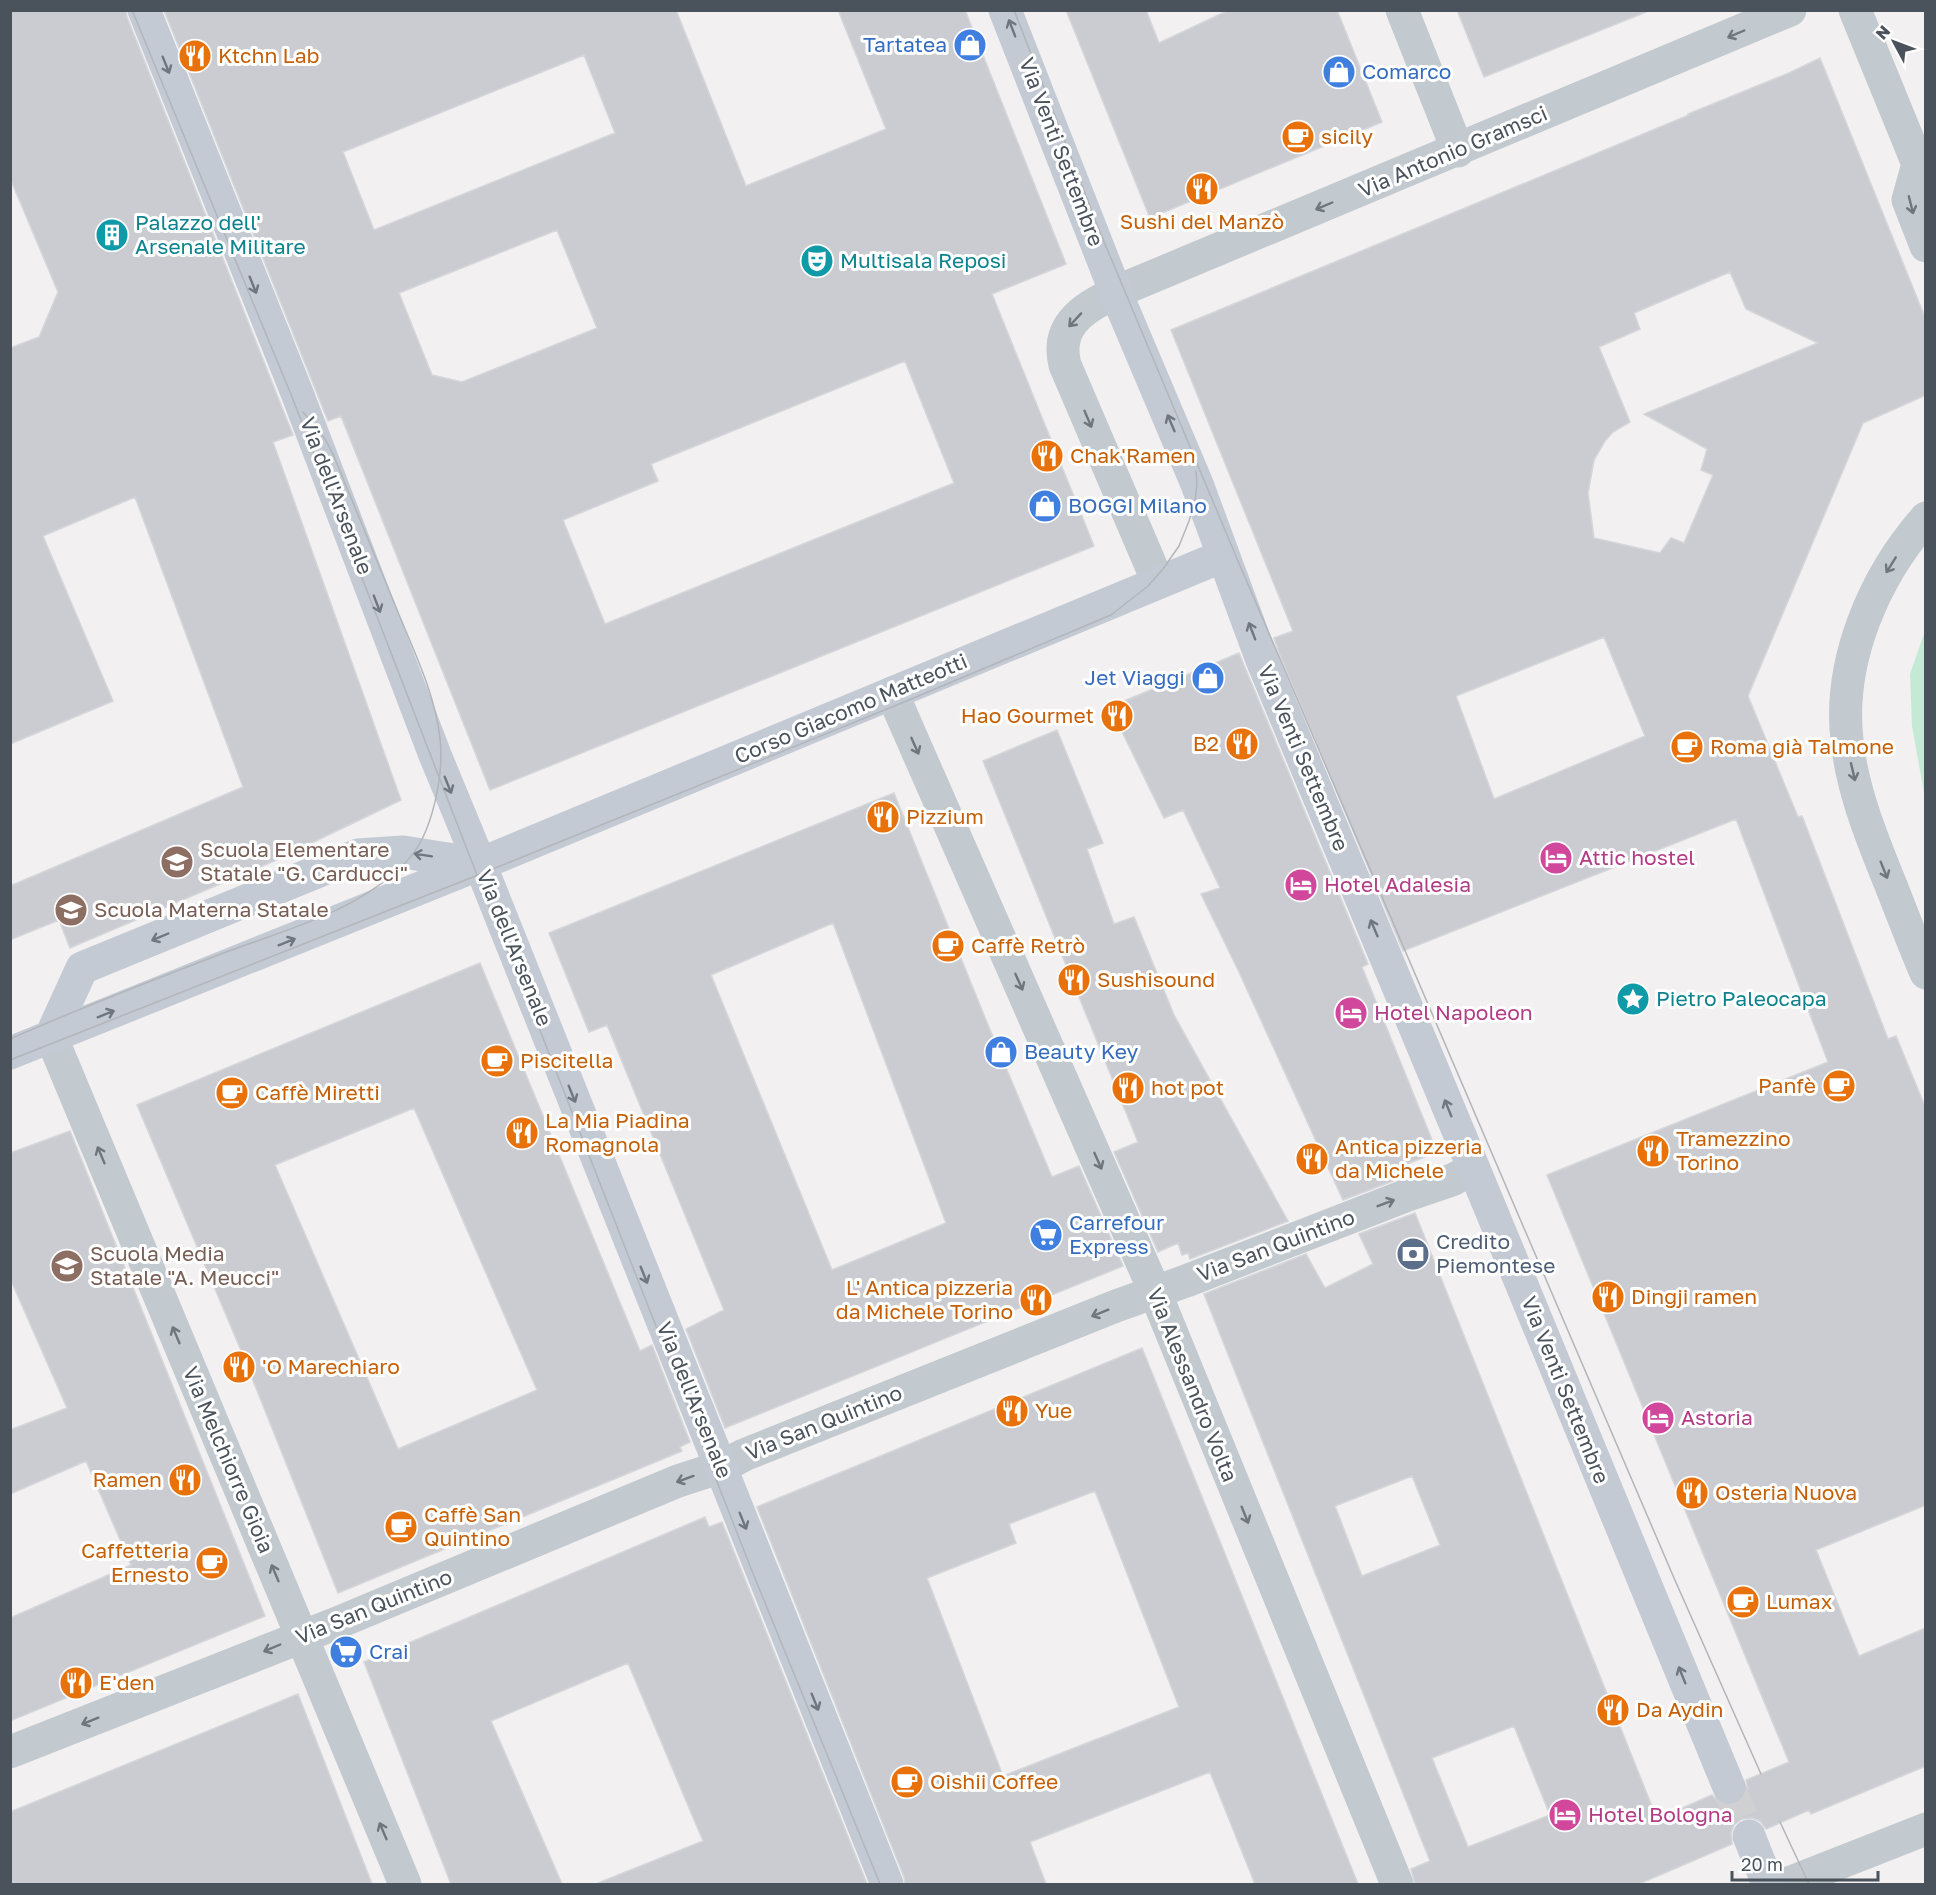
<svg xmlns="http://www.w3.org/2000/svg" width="1936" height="1895" viewBox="0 0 1936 1895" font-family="'Golos Text',sans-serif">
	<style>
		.green { fill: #c4ead5 }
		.building { fill: #cbccd1; stroke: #d4d6da; stroke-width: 1.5; fill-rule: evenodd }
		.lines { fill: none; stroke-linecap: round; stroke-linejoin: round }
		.secondary-tunnel { stroke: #d0d0d2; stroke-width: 33; stroke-dasharray: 33 16; stroke-linecap: butt }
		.street { stroke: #c2c9cf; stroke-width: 33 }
		.secondary { stroke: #c3cad4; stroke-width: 33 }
		.tram { stroke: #b2b5b9; stroke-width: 1.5 }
		.oneway { stroke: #6e767f }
		.oneway2 { stroke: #6e767e }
		.labels { text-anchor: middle; stroke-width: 6; stroke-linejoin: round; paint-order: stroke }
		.shop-label { font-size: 21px; fill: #366cbe; stroke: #fff; text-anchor: start }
		.food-label { font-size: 21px; fill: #c56008; stroke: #fff; text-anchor: start }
		.street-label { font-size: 21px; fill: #4a525b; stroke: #fff }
		.culture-label { font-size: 21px; fill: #0d838f; stroke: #fff; text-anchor: start }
		.education-label { font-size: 21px; fill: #785e54; stroke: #fff; text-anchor: start }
		.hotel-label { font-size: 21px; fill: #b23c85; stroke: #fff; text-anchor: start }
		.service-label { font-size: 21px; fill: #4e5e75; stroke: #fff; text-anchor: start }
	</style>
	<rect width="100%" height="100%" fill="#f2f0f0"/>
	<!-- green -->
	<path class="green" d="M1925 631H1926L1925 798 1912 726 1910 674Z"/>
	<!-- building -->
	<path class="building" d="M10 10H126L127 17 293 435 273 442 401 800 274 861 70 948 59 920 10 940V886L243 787 135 497 43 536 113 701 10 744V348L39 337 58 292 10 178Z
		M164 10H676L746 186 886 129 838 10H965L1066 264 992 294 1094 546 490 790 341 416 328 421ZM584 55 615 133 374 230 343 152ZM557 230 597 328 462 382 432 375 399 293ZM905 361 954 483 605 624 563 520 658 481 651 464Z
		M1066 10H1146L1159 43 1229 10H1337L1382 122 1150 218Z
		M1457 10H1645L1646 12 1484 77Z
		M1820 58 1926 320V395L1863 423 1748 696 1798 817 1802 816 1888 1039 1896 1036 1926 1109V1505L1816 1550 1859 1656 1926 1628V1766L1811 1814 1809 1810 1766 1829 1760 1821 1752 1818 1742 1819 1734 1825 1731 1833 1732 1844 1639 1884H1415L1411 1869 1430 1861 1204 1294 1306 1254 1325 1288 1373 1264 1359 1234 1415 1213 1657 1819 1712 1795 1718 1802 1726 1805 1736 1804 1744 1798 1748 1789 1746 1780 1789 1762 1547 1175 1828 1062 1736 819 1403 951 1279 653 1274 638 1293 631 1171 330 1689 115 1688 114 1789 73ZM1730 272 1746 309 1818 343 1644 414 1707 449 1701 470 1713 475 1684 543 1671 538 1660 553 1594 538 1588 493 1594 460 1605 441 1613 432 1630 422 1599 347 1640 329 1634 313ZM1604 637 1645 736 1494 799 1456 696ZM1412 1476 1440 1545 1362 1576 1335 1506ZM1514 1726 1550 1815 1468 1847 1432 1758Z
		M1239 653 1368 964 1362 967 1437 1152 1397 1168 1401 1178 1343 1200 1239 972 1201 894 1220 888 1183 810 1164 818 1110 707Z
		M1057 730 1103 843 1087 849 1114 924 1134 917 1174 1015 1288 1221 1190 1259 1188 1253 1182 1255 1178 1243 1158 1252 1114 1152 1138 1142 983 761Z
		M894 793 986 1020 1052 1177 1079 1166 1123 1266 725 1428 686 1329 724 1310 607 1025 589 1032 549 933ZM833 923 946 1223 832 1270 711 975Z
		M480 963 640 1351 652 1345 690 1442 680 1447 682 1451 338 1593 240 1348 137 1105ZM414 1108 537 1390 398 1449 275 1165Z
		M70 1131 265 1616 10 1721V1618L131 1565 86 1461 10 1494V1430L67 1408 10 1278V1153Z
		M1142 1348 1358 1884H1255L1210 1772 1030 1842 1046 1884H905L904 1877 757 1507ZM1095 1491 1179 1707 1003 1776 927 1578 1016 1543 1009 1524Z
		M705 1517 709 1527 722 1522 867 1884H599L598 1883 703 1841 628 1663 491 1721 562 1884H451L364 1662Z
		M298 1694 372 1884H10V1812Z"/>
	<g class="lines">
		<!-- secondary-tunnel -->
		<path class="secondary-tunnel" d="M1729 1787 1749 1836"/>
		<!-- street -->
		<path class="street" d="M1402 10 1458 151
			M1855 10 1918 164 1926 170
			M1918 164 1908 200 1926 246
			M1926 518C1874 577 1838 661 1847 740 1852 791 1873 841 1892 888 1903 916 1914 945 1926 973
			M1158 582 1065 365C1054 321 1090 305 1123 289L1790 10
			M892 693 1155 1292 1397 1884
			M51 1036 405 1884
			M10 1752 337 1623 678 1481 721 1467 744 1455 1116 1306 1186 1281 1405 1196 1452 1180 1473 1169
			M1786 1884 1926 1829"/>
		<!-- secondary -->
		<path class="secondary" d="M144 10 297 393 435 755 480 864 887 1884
			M1005 10 1116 293 1197 484 1262 660 1479 1181 1729 1787
			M51 1036 82 968 358 855 403 852 480 864
			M10 1053 480 864 1223 556
			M1749 1836 1768 1884"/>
		<!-- tram -->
		<path class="tram" d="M132 10 292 397 499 932 532 1010 752 1571 880 1884
			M1014 10 1100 232 1235 554 1674 1578 1761 1774
			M10 1039C80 1008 150 981 221 954 284 930 358 912 406 862 433 835 444 774 440 738 435 695 416 656 400 617 378 563 355 508 333 454L325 439 303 412
			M10 1060 478 875 897 705 1111 615 1148 586 1163 569 1179 546 1189 521 1195 501 1197 484 1196 471
			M1780 1822 1809 1884"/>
	</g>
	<!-- one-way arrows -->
	<defs><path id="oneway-shaft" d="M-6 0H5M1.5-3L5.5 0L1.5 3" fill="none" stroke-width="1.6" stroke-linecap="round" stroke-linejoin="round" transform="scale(1.5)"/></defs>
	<g class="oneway">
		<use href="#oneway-shaft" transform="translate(1012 28) rotate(-111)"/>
		<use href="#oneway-shaft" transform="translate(166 65) rotate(68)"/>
		<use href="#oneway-shaft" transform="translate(253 285) rotate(68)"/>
		<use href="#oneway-shaft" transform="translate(1171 423) rotate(-113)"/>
		<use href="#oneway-shaft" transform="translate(377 604) rotate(69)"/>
		<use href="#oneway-shaft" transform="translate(1252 631) rotate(-111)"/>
		<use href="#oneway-shaft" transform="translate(448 785) rotate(68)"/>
		<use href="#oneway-shaft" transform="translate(423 855) rotate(-171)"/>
		<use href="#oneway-shaft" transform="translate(1374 928) rotate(-113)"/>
		<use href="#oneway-shaft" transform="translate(160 937) rotate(157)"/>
		<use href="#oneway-shaft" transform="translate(287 942) rotate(-22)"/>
		<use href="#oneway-shaft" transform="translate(106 1014) rotate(-22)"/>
		<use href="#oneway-shaft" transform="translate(572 1094) rotate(68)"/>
		<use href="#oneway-shaft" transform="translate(1448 1108) rotate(-112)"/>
		<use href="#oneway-shaft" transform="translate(644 1275) rotate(68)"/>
		<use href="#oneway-shaft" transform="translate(743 1521) rotate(68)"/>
		<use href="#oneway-shaft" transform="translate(1682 1675) rotate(-112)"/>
		<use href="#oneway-shaft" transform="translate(815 1702) rotate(68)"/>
	</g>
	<g class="oneway2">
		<use href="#oneway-shaft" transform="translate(1736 34) rotate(157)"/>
		<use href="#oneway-shaft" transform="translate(1911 205) rotate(76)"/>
		<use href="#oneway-shaft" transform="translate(1324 206) rotate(157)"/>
		<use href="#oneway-shaft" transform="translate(1075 320) rotate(133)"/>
		<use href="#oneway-shaft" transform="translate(1088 419) rotate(67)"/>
		<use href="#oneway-shaft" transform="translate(1891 565) rotate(122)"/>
		<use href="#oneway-shaft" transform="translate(915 746) rotate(66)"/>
		<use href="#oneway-shaft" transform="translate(1853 772) rotate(77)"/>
		<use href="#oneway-shaft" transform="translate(1884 870) rotate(68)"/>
		<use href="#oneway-shaft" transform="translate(1019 982) rotate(66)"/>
		<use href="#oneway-shaft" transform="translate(101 1155) rotate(-113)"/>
		<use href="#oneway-shaft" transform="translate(1098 1161) rotate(66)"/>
		<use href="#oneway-shaft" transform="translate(1386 1203) rotate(-21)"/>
		<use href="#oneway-shaft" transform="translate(1100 1313) rotate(158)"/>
		<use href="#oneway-shaft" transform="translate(176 1335) rotate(-113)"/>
		<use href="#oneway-shaft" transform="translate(685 1479) rotate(160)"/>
		<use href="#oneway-shaft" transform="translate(1245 1515) rotate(68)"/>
		<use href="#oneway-shaft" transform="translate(275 1573) rotate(-113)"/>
		<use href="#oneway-shaft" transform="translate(272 1648) rotate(157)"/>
		<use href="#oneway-shaft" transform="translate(90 1721) rotate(158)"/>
		<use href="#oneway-shaft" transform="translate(383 1831) rotate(-113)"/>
	</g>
	<!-- icons -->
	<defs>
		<g id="shop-disc" transform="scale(1.725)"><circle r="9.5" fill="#3f7fe0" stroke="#fff"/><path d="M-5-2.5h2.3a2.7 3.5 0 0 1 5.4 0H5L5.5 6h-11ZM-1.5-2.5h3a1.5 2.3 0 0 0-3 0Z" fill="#fff"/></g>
		<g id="restaurant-disc" transform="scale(1.725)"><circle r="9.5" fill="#e8710a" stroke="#fff"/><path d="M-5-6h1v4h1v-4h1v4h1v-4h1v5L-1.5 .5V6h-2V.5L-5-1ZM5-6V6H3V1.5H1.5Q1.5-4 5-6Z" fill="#fff"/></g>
		<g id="cafe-disc" transform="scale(1.725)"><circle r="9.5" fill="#e8710a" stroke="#fff"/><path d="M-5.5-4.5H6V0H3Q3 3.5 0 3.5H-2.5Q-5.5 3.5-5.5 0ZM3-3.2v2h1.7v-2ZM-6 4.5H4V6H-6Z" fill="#fff"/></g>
		<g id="building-disc" transform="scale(1.725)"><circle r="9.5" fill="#0f9aa8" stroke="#fff"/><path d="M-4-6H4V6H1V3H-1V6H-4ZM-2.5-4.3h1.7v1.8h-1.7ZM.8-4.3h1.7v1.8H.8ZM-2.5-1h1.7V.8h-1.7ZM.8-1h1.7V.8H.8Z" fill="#fff"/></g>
		<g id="theatre-disc" transform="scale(1.725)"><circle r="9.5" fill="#0f9aa8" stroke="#fff"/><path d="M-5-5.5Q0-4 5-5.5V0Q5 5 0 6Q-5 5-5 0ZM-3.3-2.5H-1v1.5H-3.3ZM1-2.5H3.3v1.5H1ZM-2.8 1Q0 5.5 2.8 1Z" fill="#fff"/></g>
		<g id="hotel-disc" transform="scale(1.725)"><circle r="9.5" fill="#d1479c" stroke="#fff"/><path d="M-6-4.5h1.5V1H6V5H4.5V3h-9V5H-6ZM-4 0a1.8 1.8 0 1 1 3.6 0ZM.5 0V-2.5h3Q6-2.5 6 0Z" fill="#fff"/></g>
		<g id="school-disc" transform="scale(1.725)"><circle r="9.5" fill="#8d6e63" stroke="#fff"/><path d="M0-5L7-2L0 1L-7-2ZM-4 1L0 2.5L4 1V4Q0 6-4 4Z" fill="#fff"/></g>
		<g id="sight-disc" transform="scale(1.725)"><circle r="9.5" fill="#0f9aa8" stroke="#fff"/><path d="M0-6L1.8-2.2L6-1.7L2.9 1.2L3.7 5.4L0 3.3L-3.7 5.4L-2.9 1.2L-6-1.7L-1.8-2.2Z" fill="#fff"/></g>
		<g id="supermarket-disc" transform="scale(1.725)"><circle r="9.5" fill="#3f7fe0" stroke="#fff"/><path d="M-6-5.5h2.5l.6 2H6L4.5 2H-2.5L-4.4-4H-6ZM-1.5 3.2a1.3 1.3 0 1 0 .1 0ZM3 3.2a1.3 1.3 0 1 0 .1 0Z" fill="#fff"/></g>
		<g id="bank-disc" transform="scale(1.725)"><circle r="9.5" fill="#5c6f8a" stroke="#fff"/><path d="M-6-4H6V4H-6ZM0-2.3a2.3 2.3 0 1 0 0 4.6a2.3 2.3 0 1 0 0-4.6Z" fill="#fff"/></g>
	</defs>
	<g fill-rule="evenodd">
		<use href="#shop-disc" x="970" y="45"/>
		<use href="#restaurant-disc" x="195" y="56"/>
		<use href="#shop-disc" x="1339" y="72"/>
		<use href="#cafe-disc" x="1298" y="137"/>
		<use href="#restaurant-disc" x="1202" y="189"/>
		<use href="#building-disc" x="112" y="235"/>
		<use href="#theatre-disc" x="817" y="261"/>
		<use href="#restaurant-disc" x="1047" y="456"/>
		<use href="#shop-disc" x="1045" y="506"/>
		<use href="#shop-disc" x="1208" y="678"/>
		<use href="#restaurant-disc" x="1117" y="716"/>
		<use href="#restaurant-disc" x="1242" y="744"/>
		<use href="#cafe-disc" x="1687" y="747"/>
		<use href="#restaurant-disc" x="883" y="817"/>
		<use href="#hotel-disc" x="1556" y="858"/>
		<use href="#school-disc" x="177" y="862"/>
		<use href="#hotel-disc" x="1301" y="885"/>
		<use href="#school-disc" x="71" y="910"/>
		<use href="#cafe-disc" x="948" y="946"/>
		<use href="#restaurant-disc" x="1074" y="980"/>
		<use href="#sight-disc" x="1633" y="999"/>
		<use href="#hotel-disc" x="1351" y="1013"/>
		<use href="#shop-disc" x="1001" y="1052"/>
		<use href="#cafe-disc" x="497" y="1061"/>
		<use href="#cafe-disc" x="1839" y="1086"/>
		<use href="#restaurant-disc" x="1128" y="1088"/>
		<use href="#cafe-disc" x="232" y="1093"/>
		<use href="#restaurant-disc" x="522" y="1133"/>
		<use href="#restaurant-disc" x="1653" y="1151"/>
		<use href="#restaurant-disc" x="1312" y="1159"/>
		<use href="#supermarket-disc" x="1046" y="1235"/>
		<use href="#bank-disc" x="1413" y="1254"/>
		<use href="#school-disc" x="67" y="1266"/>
		<use href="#restaurant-disc" x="1608" y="1297"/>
		<use href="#restaurant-disc" x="1036" y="1300"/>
		<use href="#restaurant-disc" x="239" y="1367"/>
		<use href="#restaurant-disc" x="1012" y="1411"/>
		<use href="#hotel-disc" x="1658" y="1418"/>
		<use href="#restaurant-disc" x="185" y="1480"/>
		<use href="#restaurant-disc" x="1692" y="1493"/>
		<use href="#cafe-disc" x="401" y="1527"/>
		<use href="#cafe-disc" x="212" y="1563"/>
		<use href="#cafe-disc" x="1743" y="1602"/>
		<use href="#supermarket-disc" x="346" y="1652"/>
		<use href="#restaurant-disc" x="76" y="1683"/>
		<use href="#restaurant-disc" x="1613" y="1710"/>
		<use href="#cafe-disc" x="907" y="1782"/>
		<use href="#hotel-disc" x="1565" y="1815"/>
	</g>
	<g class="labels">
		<!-- shop labels -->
		<g class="shop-label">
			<text x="947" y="52" text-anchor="end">Tartatea</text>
			<text x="1362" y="79">Comarco</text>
			<text x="1068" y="513">BOGGI Milano</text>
			<text x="1185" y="685" text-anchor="end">Jet Viaggi</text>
			<text x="1024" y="1059">Beauty Key</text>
			<text x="1069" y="1230">Carrefour<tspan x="1069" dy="24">Express</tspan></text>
			<text x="369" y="1659">Crai</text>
		</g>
		<!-- food labels -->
		<g class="food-label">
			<text x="218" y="63">Ktchn Lab</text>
			<text x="1321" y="144">sicily</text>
			<text x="1202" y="229" text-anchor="middle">Sushi del Manzò</text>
			<text x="1070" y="463">Chak'Ramen</text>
			<text x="1094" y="723" text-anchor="end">Hao Gourmet</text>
			<text x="1219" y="751" text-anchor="end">B2</text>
			<text x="1710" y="754">Roma già Talmone</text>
			<text x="906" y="824">Pizzium</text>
			<text x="971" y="953">Caffè Retrò</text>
			<text x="1097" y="987">Sushisound</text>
			<text x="520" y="1068">Piscitella</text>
			<text x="1816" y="1093" text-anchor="end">Panfè</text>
			<text x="1151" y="1095">hot pot</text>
			<text x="255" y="1100">Caffè Miretti</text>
			<text x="545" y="1128">La Mia Piadina<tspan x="545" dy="24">Romagnola</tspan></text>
			<text x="1676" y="1146">Tramezzino<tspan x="1676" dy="24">Torino</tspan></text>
			<text x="1335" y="1154">Antica pizzeria<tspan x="1335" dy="24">da Michele</tspan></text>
			<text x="1013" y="1295" text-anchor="end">L' Antica pizzeria<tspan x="1013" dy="24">da Michele Torino</tspan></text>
			<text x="1631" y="1304">Dingji ramen</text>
			<text x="262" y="1374">'O Marechiaro</text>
			<text x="1035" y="1418">Yue</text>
			<text x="162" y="1487" text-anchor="end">Ramen</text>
			<text x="1715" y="1500">Osteria Nuova</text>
			<text x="424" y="1522">Caffè San<tspan x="424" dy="24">Quintino</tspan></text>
			<text x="189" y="1558" text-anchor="end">Caffetteria<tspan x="189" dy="24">Ernesto</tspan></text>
			<text x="1766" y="1609">Lumax</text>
			<text x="99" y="1690">E'den</text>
			<text x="1636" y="1717">Da Aydin</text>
			<text x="930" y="1789">Oishii Coffee</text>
		</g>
		<!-- street labels -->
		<g class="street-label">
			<text transform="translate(1061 152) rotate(69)" y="7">Via Venti Settembre</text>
			<text transform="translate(1453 152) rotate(-23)" y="7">Via Antonio Gramsci</text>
			<text transform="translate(336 496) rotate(69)" y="7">Via dell'Arsenale</text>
			<text transform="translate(851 709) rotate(-23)" y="7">Corso Giacomo Matteotti</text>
			<text transform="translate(1303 758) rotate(67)" y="7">Via Venti Settembre</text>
			<text transform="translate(514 948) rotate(68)" y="7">Via dell'Arsenale</text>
			<text transform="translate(1276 1246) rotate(-21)" y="7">Via San Quintino</text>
			<text transform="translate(1192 1385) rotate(68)" y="7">Via Alessandro Volta</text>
			<text transform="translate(1565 1390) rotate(68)" y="7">Via Venti Settembre</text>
			<text transform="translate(694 1400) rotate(68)" y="7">Via dell'Arsenale</text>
			<text transform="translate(824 1423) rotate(-22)" y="7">Via San Quintino</text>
			<text transform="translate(228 1460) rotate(67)" y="7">Via Melchiorre Gioia</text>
			<text transform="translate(374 1607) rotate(-22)" y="7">Via San Quintino</text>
		</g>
		<!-- culture labels -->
		<g class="culture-label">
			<text x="135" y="230">Palazzo dell'<tspan x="135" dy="24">Arsenale Militare</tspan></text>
			<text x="840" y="268">Multisala Reposi</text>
			<text x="1656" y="1006">Pietro Paleocapa</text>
		</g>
		<!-- education labels -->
		<g class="education-label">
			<text x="200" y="857">Scuola Elementare<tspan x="200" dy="24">Statale "G. Carducci"</tspan></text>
			<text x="94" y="917">Scuola Materna Statale</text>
			<text x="90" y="1261">Scuola Media<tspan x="90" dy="24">Statale "A. Meucci"</tspan></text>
		</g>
		<!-- hotel labels -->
		<g class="hotel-label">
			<text x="1579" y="865">Attic hostel</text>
			<text x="1324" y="892">Hotel Adalesia</text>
			<text x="1374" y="1020">Hotel Napoleon</text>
			<text x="1681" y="1425">Astoria</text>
			<text x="1588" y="1822">Hotel Bologna</text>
		</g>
		<!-- service labels -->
		<g class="service-label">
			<text x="1436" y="1249">Credito<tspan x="1436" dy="24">Piemontese</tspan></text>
		</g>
	</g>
	<!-- border -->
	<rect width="1936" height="1895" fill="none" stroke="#4a525b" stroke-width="24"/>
	<!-- north arrow -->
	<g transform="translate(1894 42) rotate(311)" stroke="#ffffff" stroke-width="4.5" paint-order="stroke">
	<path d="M0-4.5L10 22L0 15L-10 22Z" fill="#4a525b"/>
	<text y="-9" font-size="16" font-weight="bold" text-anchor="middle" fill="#4a525b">N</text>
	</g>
	<!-- scale -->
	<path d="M1732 1871v9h146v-9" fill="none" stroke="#4a525b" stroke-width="3"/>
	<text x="1741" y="1871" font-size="18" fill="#4a525b" stroke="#ffffff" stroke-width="4.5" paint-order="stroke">20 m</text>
</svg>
